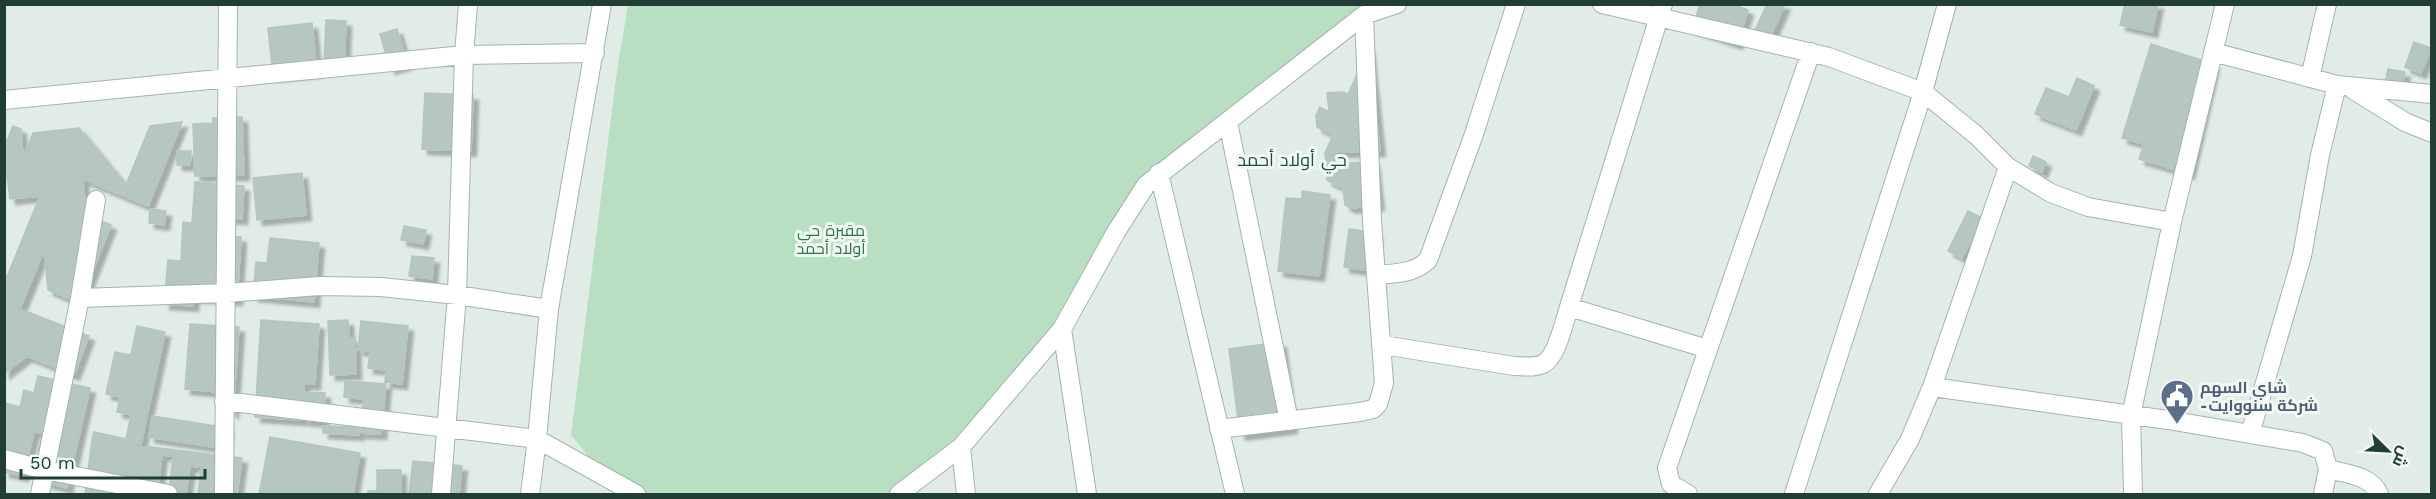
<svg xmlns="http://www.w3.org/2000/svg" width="2436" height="499" viewBox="0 0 2436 499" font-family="'Work Sans',Cairo,sans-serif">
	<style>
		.green { fill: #b9dfc3 }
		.building { fill: #b6c7c0; stroke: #b3c6be; stroke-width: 1.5; filter: url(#shadow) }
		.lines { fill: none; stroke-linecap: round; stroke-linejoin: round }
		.minor-casing { stroke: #a3b4ae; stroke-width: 20 }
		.minor { stroke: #fff; stroke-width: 18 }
		.labels { text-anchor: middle; stroke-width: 6; stroke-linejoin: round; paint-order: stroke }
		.park-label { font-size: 16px; fill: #287747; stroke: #f2f9f5 }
		.service-label { font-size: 16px; font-weight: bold; fill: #4e5e75; stroke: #f2f9f5; text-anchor: start }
		.neighbourhood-label { font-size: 18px; fill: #1b5144; stroke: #f2f9f5 }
	</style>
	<defs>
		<filter id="shadow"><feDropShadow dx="5.5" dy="5.5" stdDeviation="1.5" flood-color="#0004"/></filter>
	</defs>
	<rect width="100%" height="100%" fill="#e1ece7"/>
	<!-- green -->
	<path class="green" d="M628 5H1366L1139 182 1059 327 907 494H637L599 470 571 435 617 71Z"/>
	<!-- building -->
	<path class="building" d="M1700 4H1732L1748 10 1737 44 1692 29Z
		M1767 4H1785L1768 42 1753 35Z
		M2125 4H2158L2152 32 2120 25Z
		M326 20 346 21 344 67 324 66Z
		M312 23 317 72 273 76 268 28Z
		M397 29 407 64 390 69 380 34Z
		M2414 42 2431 48 2421 73 2405 67Z
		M2151 44 2214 64 2189 174 2139 159 2144 144 2122 138Z
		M1369 48 1380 151 1337 152 1339 164 1374 161 1379 205 1351 208 1345 205 1343 188 1327 180 1325 153 1333 135 1317 127 1316 115 1320 107 1329 112 1327 93 1343 92 1348 94Z
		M2388 69 2405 72 2402 86 2385 83Z
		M2077 78 2094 86 2076 130 2035 114 2046 88 2069 97Z
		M425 93 473 95 471 151 422 149Z
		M242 117 244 175 195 176 193 124 213 123V118Z
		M182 122 148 206 83 179 86 215 111 225 80 303 48 290 44 250 20 309 89 336 74 375 27 356 4 374V284L40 196 10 199 7 175 4 181V148L13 126 21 129 23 157 33 133 79 128 126 185 150 126Z
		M177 151H191L190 165H177Z
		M2033 156 2046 162 2042 172 2029 166Z
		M302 173 306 215 257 220 253 178Z
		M195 182 244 186 242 219 223 218 222 236 241 237 237 300 194 297 193 306 164 304 168 260 181 261 183 222 192 223Z
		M1302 191 1330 195 1319 276 1278 271 1286 198 1302 199Z
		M150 209 166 211 164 225 149 223Z
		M1968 211 1982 218 1962 258 1948 251Z
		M404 226 426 230 423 244 401 240Z
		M1349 229 1377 233 1372 271 1344 267Z
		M270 238 319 243 314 302 253 296 256 262 267 263Z
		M412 256 434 258 432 279 409 276Z
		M261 320 319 324 315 384H304L302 420 255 417Z
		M348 320 349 338H355L356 374 330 375 328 321Z
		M361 321 408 326 402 384 385 382 386 370 368 368 370 351 358 350Z
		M190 324 239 327 233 414 219 392 185 389Z
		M137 326 165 332 140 449 92 439 94 432 126 439 131 415 117 412 120 397 106 394 115 352 131 355Z
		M1281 342 1292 428 1240 435 1229 349Z
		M38 376 90 388 67 488 32 479 43 433 34 432 23 476 4 472V403L20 407 24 390 34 393Z
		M345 381 386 384 381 434 361 433 363 399 344 397Z
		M306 392 325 393 323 422 304 420Z
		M152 416 228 428 225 449 149 437Z
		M323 426 359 427V435L323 433Z
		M270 437 360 453 353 494H259Z
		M92 440 242 458 237 494H198L201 467 190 466 186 494H169L173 456 162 455 157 494H85Z
		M413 461 462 466 459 494H409Z
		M377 470H401V494H368V491H377Z"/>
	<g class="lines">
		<!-- minor casing -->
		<g class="minor-casing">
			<path id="minor" d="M602 4 549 309 537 439 636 494
				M1602 4 1829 57 1923 92 1976 135 2008 167 2051 193 2088 207 2172 222
				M2213 52 2337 85 2432 94
				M2310 78 2327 4
				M2352 89 2405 122 2432 133
				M4 100 464 55 595 53
				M1228 122 1289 421
				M1159 173 1235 494
				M1377 275C1396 273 1414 274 1428 260L1473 137 1516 4
				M80 298 227 293 319 286 381 287 457 295 549 309
				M1569 307 1708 349
				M1062 329 1087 494
				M1383 345 1514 366C1523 366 1535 368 1543 364 1557 357 1564 322 1569 307L1663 4
				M1932 387 2168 420 2303 443 2323 451 2328 469 2323 494
				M224 401 537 439 530 494
				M1219 429 1360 412 1373 409 1378 404 1384 383 1372 221 1364 15
				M2250 434 2302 256 2320 155 2337 85
				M961 447 966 494
				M4 459 45 470 168 494
				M2328 469C2346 474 2371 475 2379 494
				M40 494 80 298 96 200
				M224 494 228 4
				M441 494 457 295 464 55 468 4
				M899 494 961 447 1062 329 1116 232 1146 185 1364 15 1397 4
				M1688 494 1671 484 1667 468 1811 52
				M1794 494 1923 92 1947 4
				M1878 494 1910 439 1932 387 2008 167
				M2133 494 2131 416 2172 222 2225 4"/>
		</g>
		<!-- minor -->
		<use href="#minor" class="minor"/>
	</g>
	<!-- icons -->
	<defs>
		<g id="civic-pin" transform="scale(1.725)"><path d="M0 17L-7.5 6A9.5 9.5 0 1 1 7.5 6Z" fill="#5c6f8a" stroke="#f2f9f5"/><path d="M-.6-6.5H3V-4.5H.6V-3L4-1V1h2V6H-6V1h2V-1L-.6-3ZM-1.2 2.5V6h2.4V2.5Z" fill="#fff"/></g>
	</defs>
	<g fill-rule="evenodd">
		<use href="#civic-pin" x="2177" y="396"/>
	</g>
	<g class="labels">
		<!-- park labels -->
		<g class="park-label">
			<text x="831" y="236">مقبرة حي<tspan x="831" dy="18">أولاد أحمد</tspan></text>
		</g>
		<!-- service labels -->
		<g class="service-label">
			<text x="2200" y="393">شاي السهم<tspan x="2200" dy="18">-شركة سنووايت</tspan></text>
		</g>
		<!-- neighbourhood labels -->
		<g class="neighbourhood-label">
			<text x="1292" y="166">حي أولاد أحمد</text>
		</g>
	</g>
	<!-- border -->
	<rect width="2436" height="499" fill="none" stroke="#203e36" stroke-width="12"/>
	<!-- north arrow -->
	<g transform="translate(2388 451) rotate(114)" stroke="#f2f9f5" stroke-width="4.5" paint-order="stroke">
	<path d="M0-4.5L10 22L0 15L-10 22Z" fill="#203e36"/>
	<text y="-9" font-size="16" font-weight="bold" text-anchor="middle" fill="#203e36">ش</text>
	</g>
	<!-- scale -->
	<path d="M21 469v9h184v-9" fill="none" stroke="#203e36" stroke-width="3"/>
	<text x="30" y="469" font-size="18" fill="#203e36" stroke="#f2f9f5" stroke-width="4.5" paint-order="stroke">50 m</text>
</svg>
